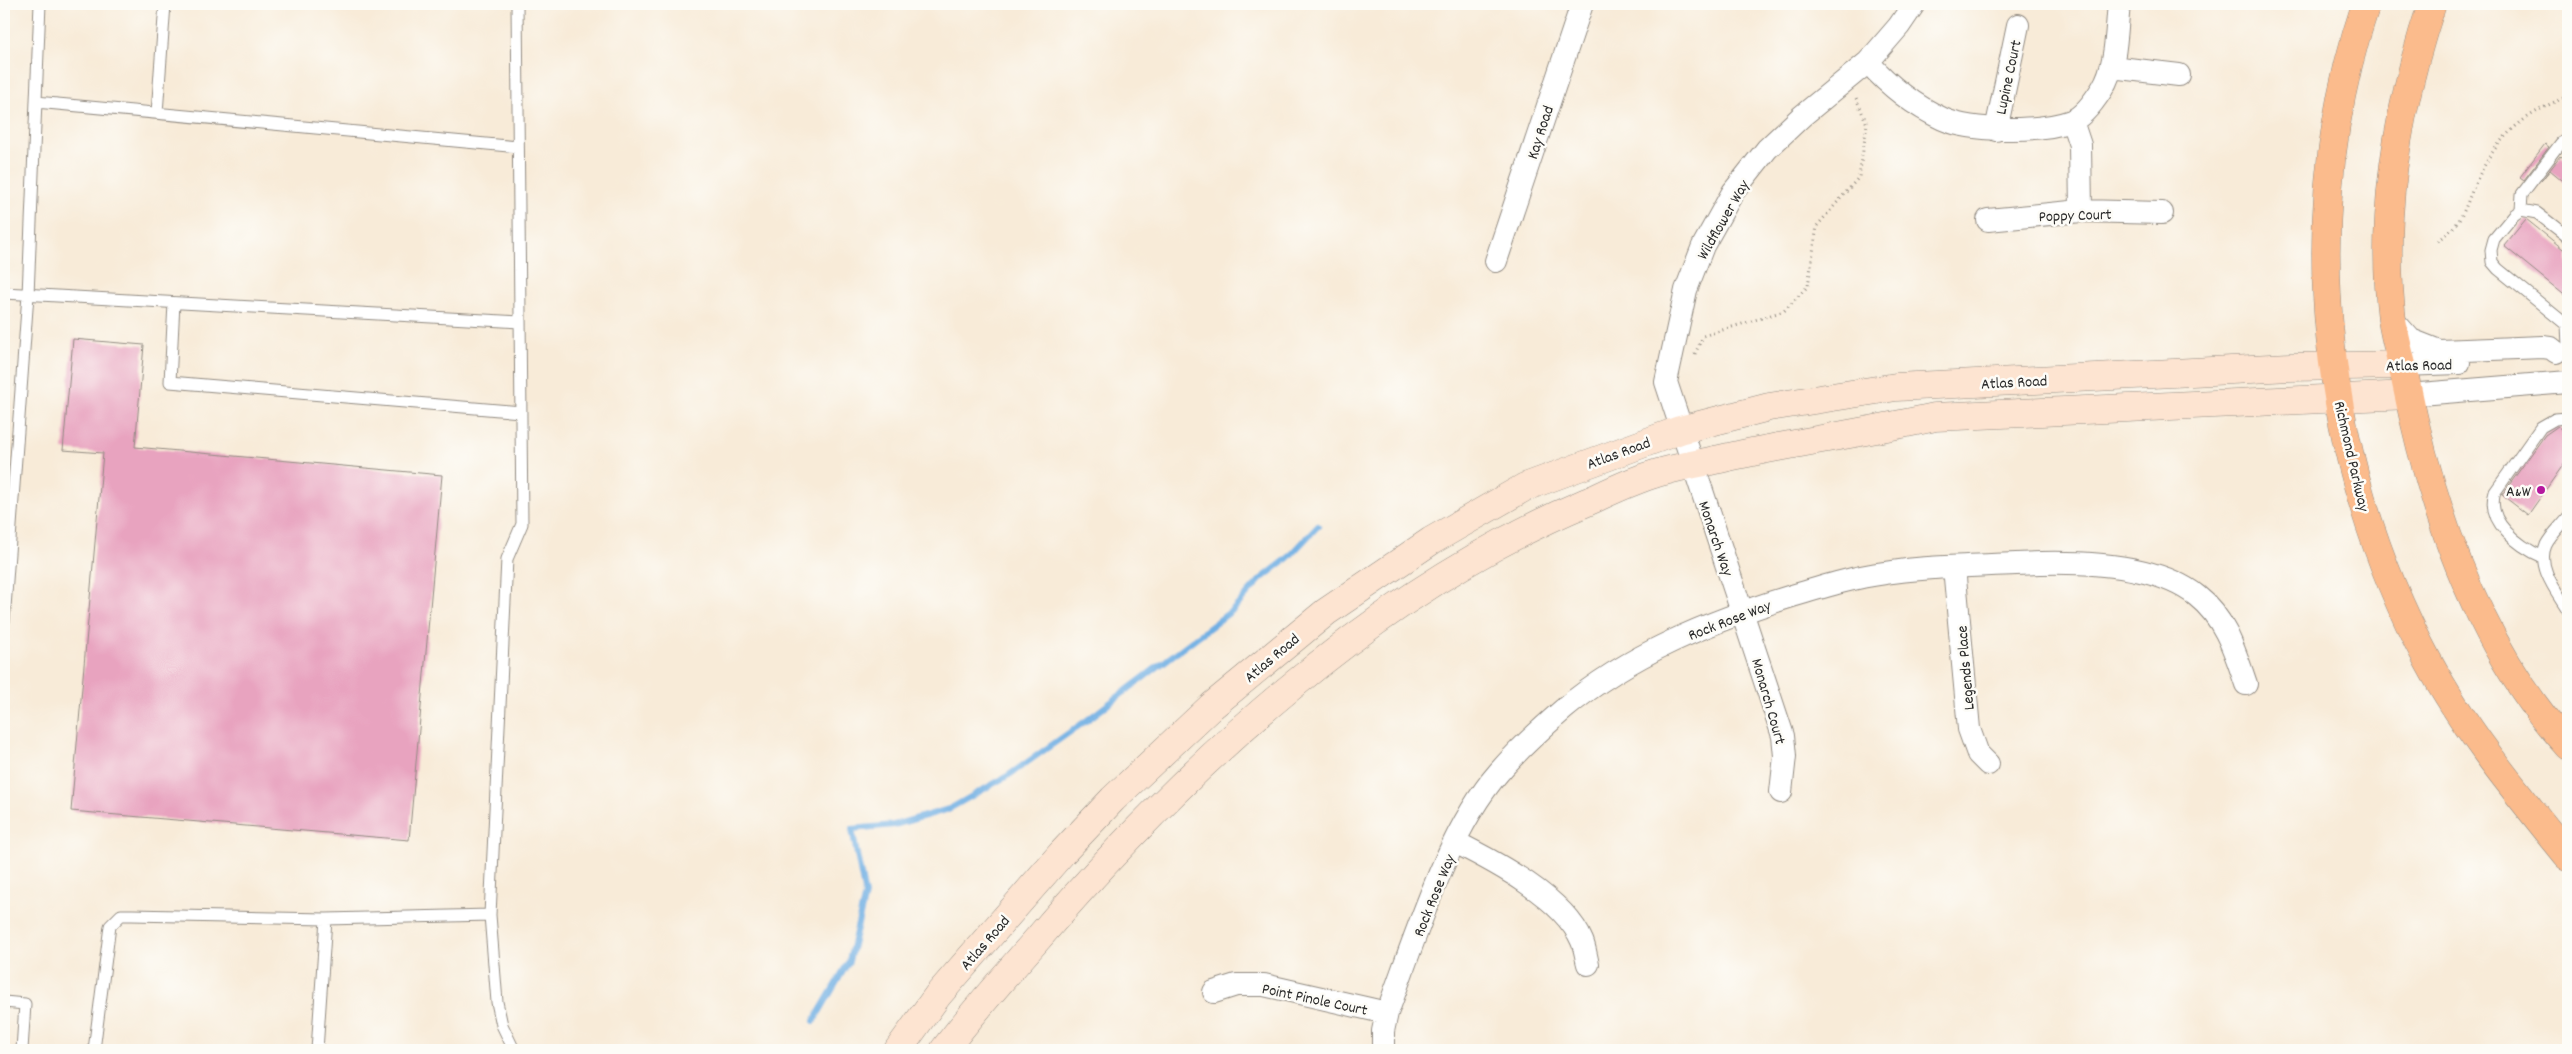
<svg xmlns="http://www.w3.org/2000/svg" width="2572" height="1054" viewBox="0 0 2572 1054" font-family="Dekko,sans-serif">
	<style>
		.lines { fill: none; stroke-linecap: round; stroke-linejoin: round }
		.stream { stroke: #6fafe3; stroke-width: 6 }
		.building { fill: #e8a3bf }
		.lane-casing { stroke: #928b82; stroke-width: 13 }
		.street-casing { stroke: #928b82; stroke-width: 24 }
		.secondary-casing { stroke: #928b82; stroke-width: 29 }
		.highway-casing { stroke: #928b82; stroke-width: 29 }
		.path { stroke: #928b82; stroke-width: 3; stroke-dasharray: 1 4; stroke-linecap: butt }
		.lane { stroke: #fff; stroke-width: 11 }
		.street { stroke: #fff; stroke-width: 22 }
		.secondary { stroke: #fde4d1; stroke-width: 28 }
		.highway { stroke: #fbbb8c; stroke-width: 28 }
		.poi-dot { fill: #b5179e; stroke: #fdfcf7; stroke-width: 2 }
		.labels { text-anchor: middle; stroke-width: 5; stroke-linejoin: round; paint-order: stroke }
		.street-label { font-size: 16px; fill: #2b2b2b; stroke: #fdfcf7 }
		.poi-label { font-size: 16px; fill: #2b2b2b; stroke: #fdfcf7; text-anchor: end }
	</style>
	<rect width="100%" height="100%" fill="#fdfcf7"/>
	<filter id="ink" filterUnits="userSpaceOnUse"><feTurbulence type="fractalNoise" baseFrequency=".02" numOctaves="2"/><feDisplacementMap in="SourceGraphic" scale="10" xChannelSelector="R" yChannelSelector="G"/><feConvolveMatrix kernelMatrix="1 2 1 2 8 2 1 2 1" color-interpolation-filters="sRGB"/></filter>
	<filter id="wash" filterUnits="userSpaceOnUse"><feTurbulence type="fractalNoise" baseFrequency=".0096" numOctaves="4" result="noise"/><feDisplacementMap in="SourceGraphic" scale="20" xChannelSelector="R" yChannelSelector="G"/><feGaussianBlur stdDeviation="1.12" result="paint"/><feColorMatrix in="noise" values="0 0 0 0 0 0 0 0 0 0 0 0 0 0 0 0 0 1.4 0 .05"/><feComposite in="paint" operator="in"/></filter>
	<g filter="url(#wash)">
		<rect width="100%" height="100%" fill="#f8ebd8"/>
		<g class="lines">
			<!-- stream -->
			<path class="stream" d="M814 1021 849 961 865 895 852 829 894 825 949 809 1009 775 1090 718 1234 609 1261 579 1288 558 1318 526"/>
		</g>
		<g id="blocks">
			<!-- building -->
			<path class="building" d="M2545 144 2549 147 2524 180 2520 177Z
				M2561 156 2568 162V185L2550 170 2541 181Z
				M2526 219 2568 253V298L2504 246Z
				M73 339 144 345 135 447 442 475 409 840 71 811 103 453 63 450Z
				M2558 426 2568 434V458L2528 515 2502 495 2545 435Z"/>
		</g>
	</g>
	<g filter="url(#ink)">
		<use href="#blocks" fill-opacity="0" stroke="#928b82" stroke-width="1"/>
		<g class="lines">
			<!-- lane casing -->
			<g class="lane-casing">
				<path id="lane" d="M36 102 518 147
					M157 113 165 4
					M2521 210 2522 194 2561 143 2568 139
					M2568 237 2537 213 2521 210 2514 215 2494 239 2491 250 2492 262 2498 269 2568 326
					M4 293 520 322
					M174 303 170 382 521 412
					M2567 326 2568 345
					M2568 517C2561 526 2551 535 2546 545 2536 567 2558 593 2568 610
					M2543 557C2520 547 2485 522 2495 492L2541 427 2555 419 2568 418
					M4 621 28 295 40 4
					M490 915 507 559 522 524 517 4
					M4 1002 25 1004 22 1050
					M94 1050 110 926 121 915H132L326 919 490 915 497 1002 502 1025 514 1050
					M317 1050 326 919"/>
			</g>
			<!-- street casing -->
			<g class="street-casing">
				<path id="street" d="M1868 62C1889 86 1915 106 1943 119 1972 132 2041 132 2071 121 2083 117 2095 100 2102 89 2117 65 2116 31 2119 4
					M2111 67 2179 75
					M2072 121 2080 145 2081 211
					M1996 130 2018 25
					M1988 220 2081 211 2162 213
					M1496 261 1582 4
					M2392 319 2411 340 2439 351 2543 347 2551 348 2556 352
					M2402 365 2459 363
					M2408 395 2568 382
					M1954 567 1969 729 1978 754 1988 764
					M1781 792 1785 756 1783 736 1666 382 1686 290 1703 246 1733 192 1767 149 1802 116 1868 62 1899 26 1914 4
					M1455 842C1495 862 1564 898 1582 941 1585 948 1586 957 1588 964
					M1214 992 1236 985H1264L1387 1013
					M1383 1050V1031L1387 1013C1415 939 1447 831 1499 772 1518 750 1542 728 1564 709 1629 654 1711 621 1792 596 1822 587 1854 577 1885 573 1928 566 1973 566 2016 564 2070 561 2153 561 2197 596 2225 618 2235 652 2246 684"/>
			</g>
			<!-- secondary casing -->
			<g class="secondary-casing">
				<path id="secondary" d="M898 1050 938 995 1062 853 1113 799 1212 706 1326 612 1431 541 1525 487 1680 430 1769 407 1896 387 2290 367 2402 365
					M944 1050C972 1013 1003 978 1034 943 1183 769 1374 591 1587 502 1607 493 1627 483 1648 476 1671 468 1696 464 1720 459 1791 443 1863 433 1935 417L2408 395"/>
			</g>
			<!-- highway casing -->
			<g class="highway-casing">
				<path id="highway" d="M2366 4C2294 218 2322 463 2428 661 2466 732 2518 794 2568 856
					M2432 4C2409 73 2393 145 2389 217 2387 251 2388 286 2392 320 2395 339 2401 359 2405 378 2431 508 2477 647 2568 746"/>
			</g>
			<!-- path -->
			<path class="path" d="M2438 241C2466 220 2463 209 2477 180 2498 135 2523 115 2568 96
				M1695 354 1703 336 1784 311 1808 286 1817 226 1859 177 1867 124 1856 98"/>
			<!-- lane -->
			<use href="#lane" class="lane"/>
			<!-- street -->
			<use href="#street" class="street"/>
			<!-- secondary -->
			<use href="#secondary" class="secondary"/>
			<!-- highway -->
			<use href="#highway" class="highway"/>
		</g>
	</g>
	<!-- markers -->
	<circle class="poi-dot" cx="2541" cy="490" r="5"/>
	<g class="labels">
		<!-- street labels -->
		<g class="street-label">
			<text transform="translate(2007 77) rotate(-78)" y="6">Lupine Court</text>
			<text transform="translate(1539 132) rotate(-72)" y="6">Kay Road</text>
			<text transform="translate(2075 214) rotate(-2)" y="6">Poppy Court</text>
			<text transform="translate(1722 219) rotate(-60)" y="6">Wildflower Way</text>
			<text transform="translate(2419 364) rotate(-1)" y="6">Atlas Road</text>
			<text transform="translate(2014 381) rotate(-3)" y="6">Atlas Road</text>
			<text transform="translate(1618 452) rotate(-20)" y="6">Atlas Road</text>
			<text transform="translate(2353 456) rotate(77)" y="6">Richmond Parkway</text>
			<text transform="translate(1717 538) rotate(71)" y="6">Monarch Way</text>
			<text transform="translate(1729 619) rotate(-21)" y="6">Rock Rose Way</text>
			<text transform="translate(1271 657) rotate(-40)" y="6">Atlas Road</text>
			<text transform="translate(1964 668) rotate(-95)" y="6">Legends Place</text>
			<text transform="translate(1770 701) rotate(74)" y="6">Monarch Court</text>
			<text transform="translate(1433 895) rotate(-68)" y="6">Rock Rose Way</text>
			<text transform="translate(984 942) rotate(-49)" y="6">Atlas Road</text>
			<text transform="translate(1315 998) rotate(12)" y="6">Point Pinole Court</text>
		</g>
		<!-- poi labels -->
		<g class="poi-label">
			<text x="2531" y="496">A&amp;W</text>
		</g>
	</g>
	<!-- margin -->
	<rect width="2572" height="1054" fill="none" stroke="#fdfcf7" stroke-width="20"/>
</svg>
